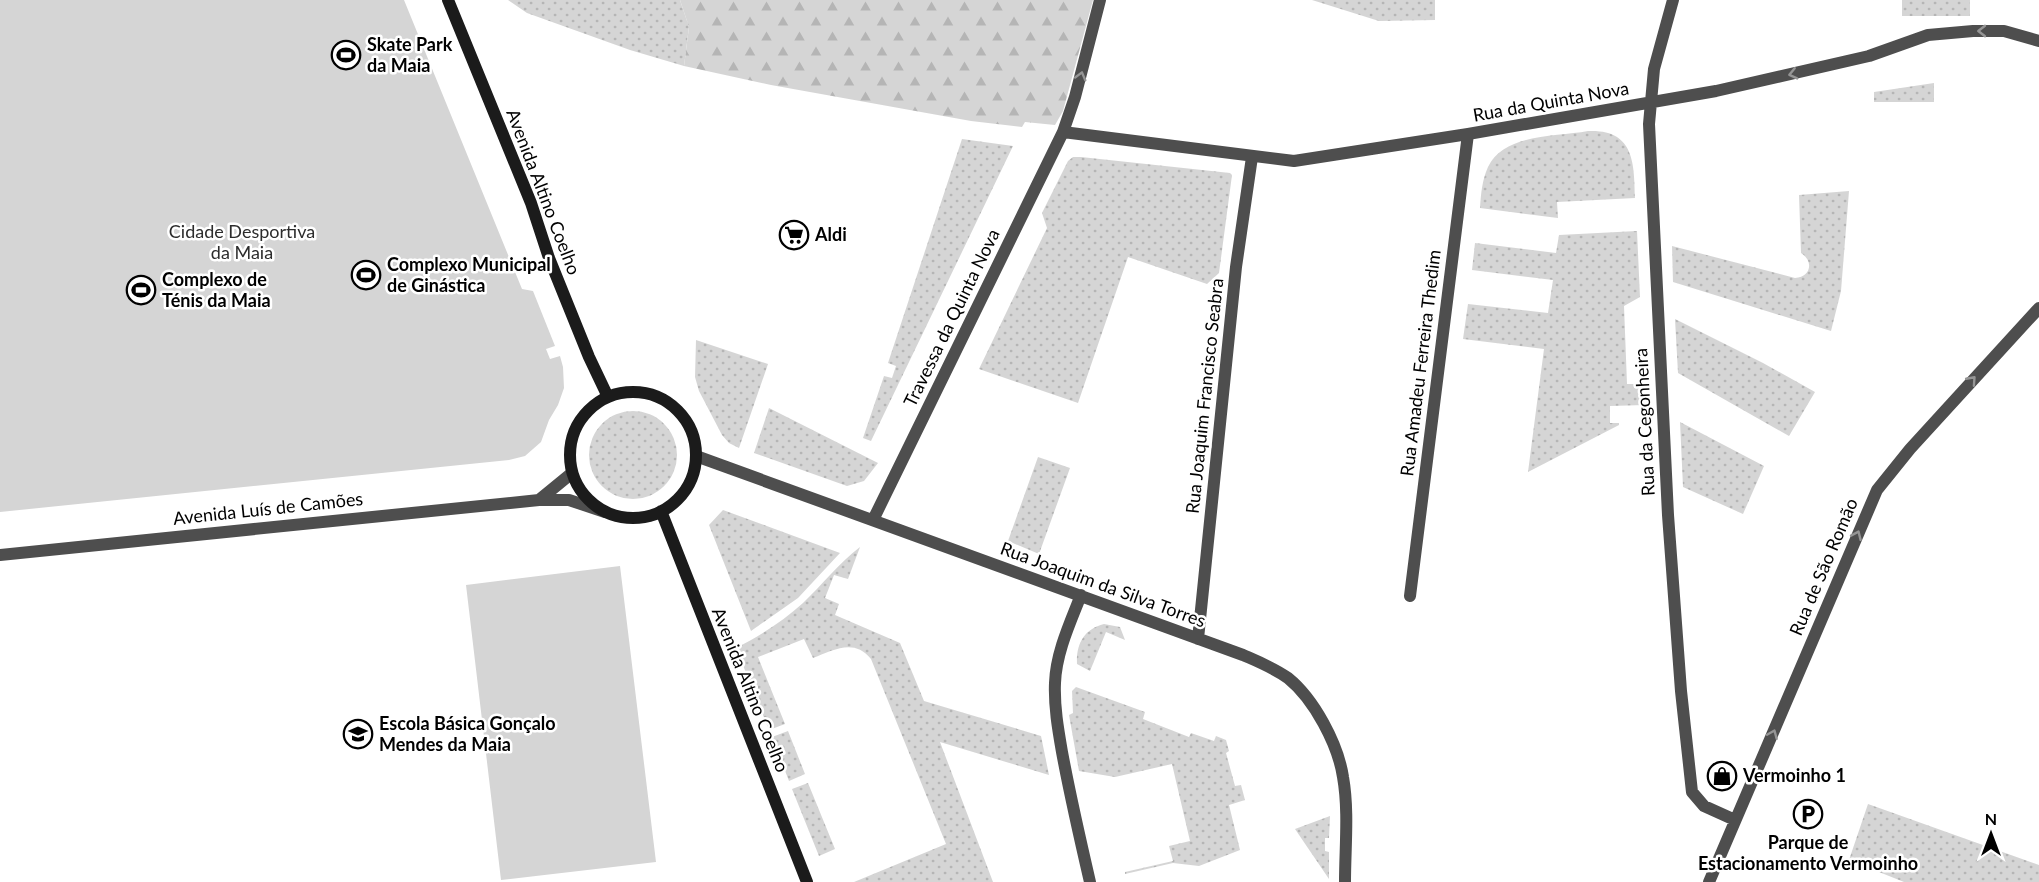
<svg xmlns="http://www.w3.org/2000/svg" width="2039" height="882" viewBox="0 0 2039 882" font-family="Lato,sans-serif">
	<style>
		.grass { fill: url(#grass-dots) }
		.forest { fill: url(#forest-firs) }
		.park { fill: #d5d5d5 }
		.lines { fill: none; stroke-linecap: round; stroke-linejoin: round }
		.minor { stroke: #4e4e4e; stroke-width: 12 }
		.secondary { stroke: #1b1b1b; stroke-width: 12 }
		.oneway { stroke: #959595 }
		.labels { text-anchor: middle; stroke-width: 5; stroke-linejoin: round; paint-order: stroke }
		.poi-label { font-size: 18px; font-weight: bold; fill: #000; stroke: #fff; text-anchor: start }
		.street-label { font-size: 18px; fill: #000; stroke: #fff }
		.park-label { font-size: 18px; fill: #2c2c2c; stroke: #fff }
	</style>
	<defs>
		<pattern id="grass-dots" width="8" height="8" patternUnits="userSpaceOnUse" patternTransform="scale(1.5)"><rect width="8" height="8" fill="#d5d5d5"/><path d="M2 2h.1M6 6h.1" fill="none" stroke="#b5b5b5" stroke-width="1.8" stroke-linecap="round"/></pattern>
		<pattern id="forest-firs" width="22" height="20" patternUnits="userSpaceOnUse" patternTransform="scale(1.5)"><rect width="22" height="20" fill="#d5d5d5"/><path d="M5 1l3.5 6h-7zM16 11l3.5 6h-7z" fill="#b5b5b5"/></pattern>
	</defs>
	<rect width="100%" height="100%" fill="#fff"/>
	<!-- grass -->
	<path class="grass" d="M508 0H680L689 27 684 66 630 50 527 13Z
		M1312 0H1435V20L1379 21Z
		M1902 0H1970V16H1902Z
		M1934 83V102H1874V92Z
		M1588 131C1635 129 1634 164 1635 198L1557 202 1558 218 1480 208C1481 194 1482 180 1488 167 1504 133 1557 137 1588 131Z
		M962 139 1013 146 871 441 863 438 884 376 892 378 896 366 888 363Z
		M1073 157H1081L1230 173 1232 175 1219 273 1207 284 1128 257 1078 403 979 369 1047 228 1042 213 1068 161Z
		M1849 191 1841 291 1831 331 1673 282 1672 246 1795 278C1811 277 1814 261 1801 253L1799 195Z
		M1637 231 1640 297 1624 306 1627 384H1644L1645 405 1610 406V423H1619V425L1528 472 1544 349 1463 339 1468 304 1548 313 1553 280 1472 270 1475 243 1556 253 1559 235Z
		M1675 319 1763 363 1815 392 1789 436 1678 373Z
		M696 340 768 364 739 448 729 443 722 435 699 391 695 377Z
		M769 408 878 463 864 481 847 486 754 453Z
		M589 455a44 44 0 1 1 88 0a44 44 0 1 1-88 0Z
		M1680 422 1764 466 1743 514 1683 487Z
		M1038 457 1070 468 1039 554 1008 541Z
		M723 510 840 553 798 598 751 631 709 525Z
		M860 547 848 579 834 575 825 598 839 604 835 615 900 643 924 701 1041 736 1049 775 940 742 993 882H854L946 844 871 659C854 638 834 650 813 658L804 639 758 657 785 724 769 730 736 648C760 636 783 621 803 603 822 585 839 563 860 547Z
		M1104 624 1120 627 1125 640 1106 632 1090 671 1077 664C1076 644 1084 629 1104 624Z
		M1076 687 1145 712 1143 719 1189 737 1191 733 1214 741 1216 736 1226 740 1229 751 1226 753 1235 786 1241 785 1245 800 1229 805 1240 850 1199 866 1173 863 1125 874V872L1173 861 1169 846 1190 841 1172 764 1115 777 1079 771 1069 715 1073 713 1072 691Z
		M788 731 805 774 789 781 772 737Z
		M808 783 835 849 819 856 792 789Z
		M1868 804 2039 865V882H1904L1849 860Z
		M1330 816 1329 838H1325V851L1329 852V879L1295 829Z"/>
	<!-- forest -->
	<path class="forest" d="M680 0H1093L1063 111 1055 125 1025 122 1022 127 971 121 771 85 684 66 689 27Z"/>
	<!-- park -->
	<path class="park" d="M0 0H404L522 289 533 291 555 346 546 349 550 359 560 356 563 367 564 388 558 405 549 420 541 442 525 456 509 460 0 512Z
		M620 566 656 862 501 880 466 585Z"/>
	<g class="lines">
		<!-- minor -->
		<path class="minor" d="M1673 0 1654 69 1649 124 1668 515 1681 691 1692 792 1704 806 1735 820
			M1063 132 1294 161 1468 134 1716 91 1869 56 1928 35 1973 31H2004L2039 41
			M696 456 1243 655C1259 662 1274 668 1288 678 1314 699 1338 744 1343 777 1349 811 1345 848 1345 882
			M539 500 572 473
			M873 520 1063 132 1075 97 1100 0
			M0 555 539 500H569L605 512
			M1081 595C1070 623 1056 653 1055 683 1054 706 1058 729 1062 752 1070 795 1080 839 1090 882
			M1410 596 1468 134
			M1198 639 1236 267 1252 157
			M1709 882 1877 490 1910 449 2039 308"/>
		<!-- secondary -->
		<path class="secondary" d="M448 0 531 203 549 258 589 357 608 397
			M570 455a63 63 0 1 1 126 0a63 63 0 1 1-126 0Z
			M661 511 807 882"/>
	</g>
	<!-- one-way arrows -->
	<defs><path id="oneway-chevron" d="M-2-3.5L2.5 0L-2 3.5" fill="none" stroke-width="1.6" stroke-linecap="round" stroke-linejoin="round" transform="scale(1.5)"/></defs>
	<g class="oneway">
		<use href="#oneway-chevron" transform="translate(1982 31) rotate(-180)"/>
		<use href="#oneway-chevron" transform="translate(1793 74) rotate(167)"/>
		<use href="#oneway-chevron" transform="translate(1081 76) rotate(-75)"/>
		<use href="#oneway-chevron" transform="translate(1972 380) rotate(-48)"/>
		<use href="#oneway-chevron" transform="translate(1857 535) rotate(-66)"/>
		<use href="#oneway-chevron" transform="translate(1773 734) rotate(-67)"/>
	</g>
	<!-- icons -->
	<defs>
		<g id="stadium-ring" transform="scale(1.5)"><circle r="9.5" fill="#fff" stroke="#000" stroke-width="1.5"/><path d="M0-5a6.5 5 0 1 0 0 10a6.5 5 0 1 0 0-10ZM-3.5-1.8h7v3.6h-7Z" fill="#000"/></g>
		<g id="supermarket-ring" transform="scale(1.5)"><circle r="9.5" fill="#fff" stroke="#000" stroke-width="1.5"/><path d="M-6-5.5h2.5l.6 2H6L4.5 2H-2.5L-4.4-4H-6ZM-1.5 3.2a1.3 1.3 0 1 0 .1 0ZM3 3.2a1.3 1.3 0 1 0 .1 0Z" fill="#000"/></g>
		<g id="school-ring" transform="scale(1.5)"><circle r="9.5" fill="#fff" stroke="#000" stroke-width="1.5"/><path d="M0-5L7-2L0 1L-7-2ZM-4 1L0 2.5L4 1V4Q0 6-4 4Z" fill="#000"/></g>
		<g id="shop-ring" transform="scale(1.5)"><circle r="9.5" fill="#fff" stroke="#000" stroke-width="1.5"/><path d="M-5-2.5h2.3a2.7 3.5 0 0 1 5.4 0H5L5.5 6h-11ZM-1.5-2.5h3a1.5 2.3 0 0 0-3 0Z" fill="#000"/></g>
		<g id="parking-ring" transform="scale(1.5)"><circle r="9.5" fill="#fff" stroke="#000" stroke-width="1.5"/><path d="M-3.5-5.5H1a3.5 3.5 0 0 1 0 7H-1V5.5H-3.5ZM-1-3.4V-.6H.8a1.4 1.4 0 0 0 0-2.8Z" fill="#000"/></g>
	</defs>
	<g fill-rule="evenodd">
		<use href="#stadium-ring" x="346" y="55"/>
		<use href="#supermarket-ring" x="794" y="235"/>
		<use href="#stadium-ring" x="366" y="275"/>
		<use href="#stadium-ring" x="141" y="290"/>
		<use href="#school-ring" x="358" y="734"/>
		<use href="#shop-ring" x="1722" y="776"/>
		<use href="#parking-ring" x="1808" y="814"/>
	</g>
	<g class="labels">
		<!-- poi labels -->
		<g class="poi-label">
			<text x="367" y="51">Skate Park<tspan x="367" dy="21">da Maia</tspan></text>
			<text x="815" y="241">Aldi</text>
			<text x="387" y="271">Complexo Municipal<tspan x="387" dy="21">de Ginástica</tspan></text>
			<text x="162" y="286">Complexo de<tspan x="162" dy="21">Ténis da Maia</tspan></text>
			<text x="379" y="730">Escola Básica Gonçalo<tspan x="379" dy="21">Mendes da Maia</tspan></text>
			<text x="1743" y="782">Vermoinho 1</text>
			<text x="1808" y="849" text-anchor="middle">Parque de<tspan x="1808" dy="21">Estacionamento Vermoinho</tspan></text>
		</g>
		<!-- street labels -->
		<g class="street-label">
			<text transform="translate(1551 102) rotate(-10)" y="6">Rua da Quinta Nova</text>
			<text transform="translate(543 192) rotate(69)" y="6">Avenida Altino Coelho</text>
			<text transform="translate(952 318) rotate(-64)" y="6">Travessa da Quinta Nova</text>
			<text transform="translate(1421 363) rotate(-83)" y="6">Rua Amadeu Ferreira Thedim</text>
			<text transform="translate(1205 396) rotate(-84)" y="6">Rua Joaquim Francisco Seabra</text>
			<text transform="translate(1645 422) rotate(-93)" y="6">Rua da Cegonheira</text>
			<text transform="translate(268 509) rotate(-6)" y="6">Avenida Luís de Camões</text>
			<text transform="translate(1824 567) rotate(-67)" y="6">Rua de São Romão</text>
			<text transform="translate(1103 585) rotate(20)" y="6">Rua Joaquim da Silva Torres</text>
			<text transform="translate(750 690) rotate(68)" y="6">Avenida Altino Coelho</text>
		</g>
		<!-- park labels -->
		<g class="park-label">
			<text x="242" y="238">Cidade Desportiva<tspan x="242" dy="21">da Maia</tspan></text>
		</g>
	</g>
	<!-- north arrow -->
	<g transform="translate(1991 834)" stroke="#ffffff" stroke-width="4.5" paint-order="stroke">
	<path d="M0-4.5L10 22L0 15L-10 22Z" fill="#000000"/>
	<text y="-9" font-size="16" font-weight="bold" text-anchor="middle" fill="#000000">N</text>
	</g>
</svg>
